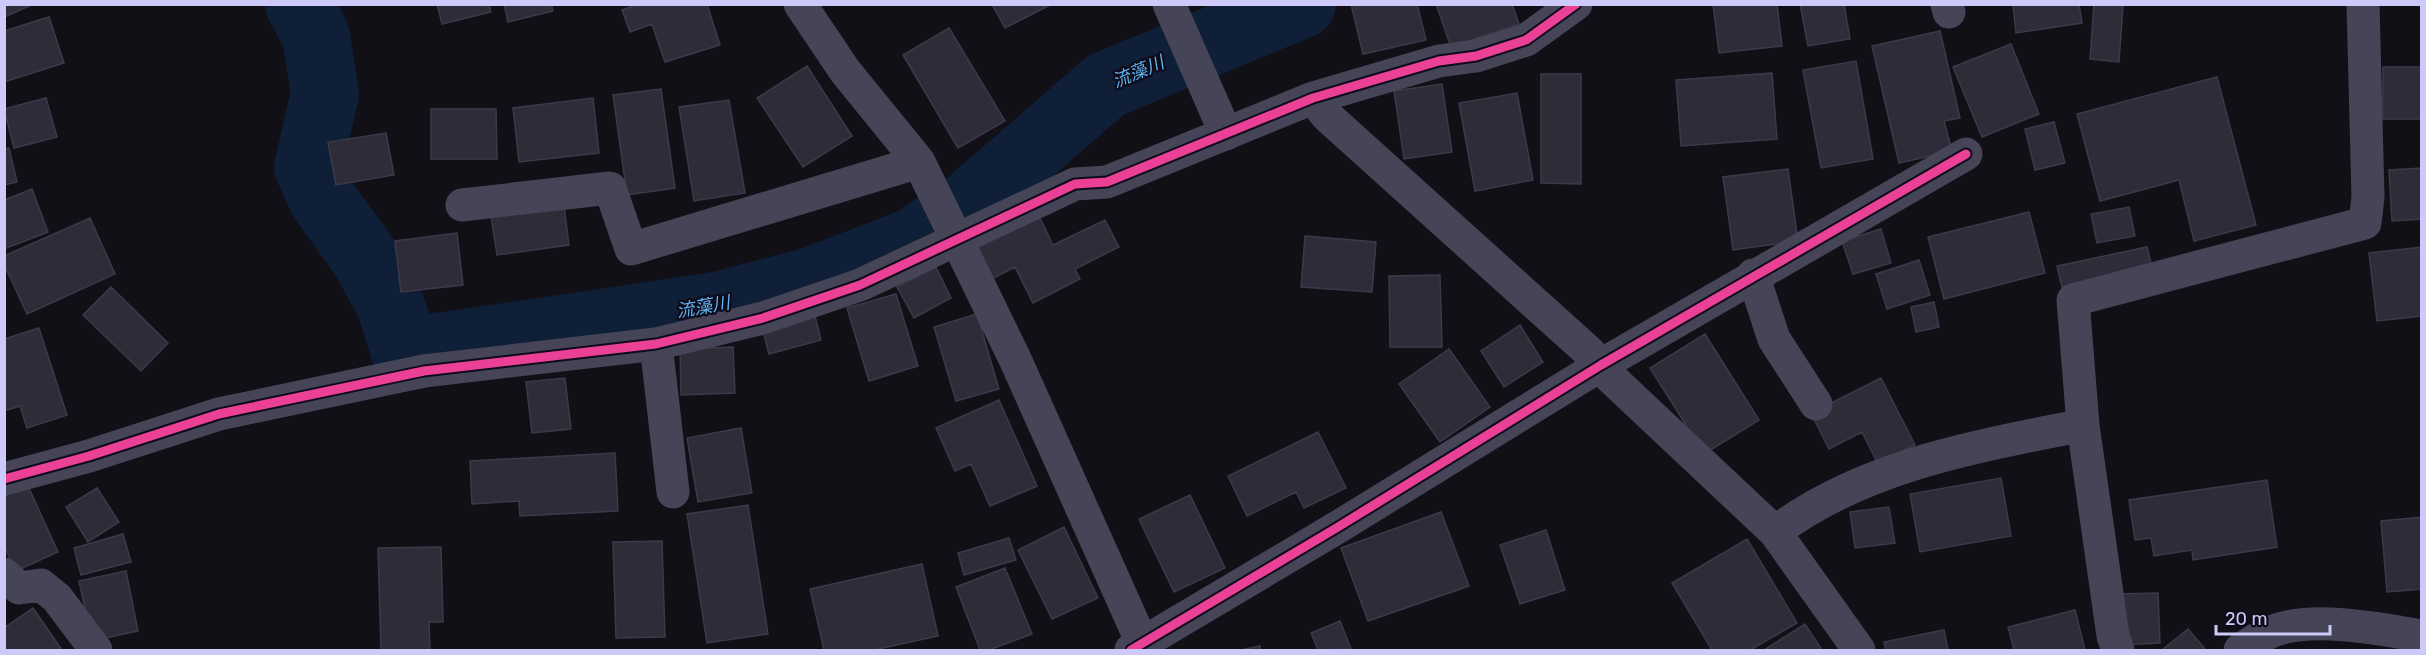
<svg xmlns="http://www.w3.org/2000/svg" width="2426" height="655" viewBox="0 0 2426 655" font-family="Rubik,'Noto Sans JP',sans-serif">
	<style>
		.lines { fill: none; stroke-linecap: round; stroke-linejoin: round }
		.river { stroke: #0f1f38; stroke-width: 68 }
		.building { fill: #2e2c39; stroke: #3c3a4a; stroke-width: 1.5 }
		.minor { stroke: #454557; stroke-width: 33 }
		.cycleway-casing { stroke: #0e0c1a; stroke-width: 13 }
		.cycleway { stroke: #ea4096; stroke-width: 9 }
		.labels { text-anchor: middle; stroke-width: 4.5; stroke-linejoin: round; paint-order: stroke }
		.water-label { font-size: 18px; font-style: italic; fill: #61b3f1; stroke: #0e0c1a }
	</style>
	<rect width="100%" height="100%" fill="#101016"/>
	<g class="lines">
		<!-- river -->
		<path class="river" d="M299 4 316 36 325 94 308 167 323 200 363 255 391 306 405 352 716 306 809 282 913 242 969 204 1106 85 1302 4"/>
	</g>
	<!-- building -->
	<path class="building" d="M4 4H34L4 17Z
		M437 4H489L491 12 442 24Z
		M504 4H551L553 11 508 22Z
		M639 4H707L720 45 665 62 652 24 630 32 622 10Z
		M992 4H1052L1005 28Z
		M1351 4H1417L1426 40 1363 54Z
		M1436 4H1512L1519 24 1451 47Z
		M1713 4H1777L1782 46 1719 53Z
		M1800 4H1844L1850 39 1808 46Z
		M2013 4H2079L2082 23 2016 33Z
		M2094 4 2123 5 2119 62 2090 59Z
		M49 17 64 63 4 82V31Z
		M949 28 1005 121 958 148 903 55Z
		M1940 31 1960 118 1944 121 1952 151 1899 163 1872 46Z
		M2011 44 2039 114 1982 137 1953 67Z
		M1856 61 1873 159 1821 168 1803 70Z
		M807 66 852 136 803 167 757 98Z
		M2383 67H2422V119H2383Z
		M1772 73 1777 139 1681 146 1676 80Z
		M1541 74H1581V184L1541 183Z
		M2217 77 2256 225 2194 241 2179 180 2100 201 2077 114Z
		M1442 84 1452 152 1404 159 1394 91Z
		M661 89 675 188 627 195 613 95Z
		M1517 93 1533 180 1475 191 1459 103Z
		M46 98 57 137 14 148 4 109Z
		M593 98 599 153 519 162 513 108Z
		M729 100 745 193 694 201 679 107Z
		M431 109H496L497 159H431Z
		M2054 122 2065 163 2035 170 2025 129Z
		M386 133 394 175 336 185 328 142Z
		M9 148 17 182 4 185V149Z
		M2422 168V219L2392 221 2389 170Z
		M1788 169 1798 241 1733 250 1723 177Z
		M32 189 48 232 4 249V200Z
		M564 206 569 245 497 255 491 216Z
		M2129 207 2135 236 2097 243 2091 214Z
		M2029 212 2045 273 1944 299 1928 237Z
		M1038 214 1053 245 1105 220 1119 247 1075 269 1080 279 1033 303 1015 267 990 280 973 246Z
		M90 218 115 274 27 314 4 264V256Z
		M1881 229 1891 263 1853 274 1842 241Z
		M457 233 463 285 401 292 395 241Z
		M1305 236 1376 242 1372 292 1301 287Z
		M2147 247 2152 267 2062 287 2057 266Z
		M2422 247V316L2377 321 2369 253Z
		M1919 260 1930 295 1887 309 1876 274Z
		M936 267 951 298 914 318 897 287Z
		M1440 275 1442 347H1390L1389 276Z
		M111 287 168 343 141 371 83 315Z
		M896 294 918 366 869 381 847 308Z
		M1934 302 1939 327 1916 332 1911 307Z
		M977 314 999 389 956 401 934 327Z
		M815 316 821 340 769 354 763 331Z
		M1520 325 1543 362 1504 387 1481 351Z
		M39 328 67 415 27 428 20 406 4 411V339Z
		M1705 334 1759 420 1704 454 1650 368Z
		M733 347 735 393 681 395 680 349Z
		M1449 349 1490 407 1440 442 1399 384Z
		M565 378 571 429 532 433 526 382Z
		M1881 378 1915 445 1878 464 1862 432 1829 449 1811 413Z
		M999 400 1037 486 990 506 971 464 955 471 936 428Z
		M741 428 752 493 698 502 687 438Z
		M1318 432 1346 488 1304 508 1296 492 1247 516 1228 476Z
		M615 453 618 511 520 516 519 501 472 504 470 461Z
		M2001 478 2011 536 1920 552 1910 494Z
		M2267 480 2277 547 2193 560 2192 550 2154 556 2151 538 2135 540 2129 500Z
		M28 486 58 552 16 571 4 546V496Z
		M97 488 119 522 88 542 66 507Z
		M1190 495 1225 568 1174 592 1139 519Z
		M748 505 768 634 707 643 687 514Z
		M1889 507 1895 543 1855 548 1850 512Z
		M1441 512 1469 586 1368 621 1341 548Z
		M2422 517V589L2387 592 2381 521Z
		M1064 527 1098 598 1052 619 1018 550Z
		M1546 530 1565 590 1520 604 1500 545Z
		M123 534 131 562 81 575 74 548Z
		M1009 538 1016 560 964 575 958 553Z
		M1747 539 1797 623 1750 650H1712L1672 583Z
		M662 541 665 637 616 638 613 542Z
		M441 547 443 622H429L430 650H381L378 548Z
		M922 564 938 636 874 650H824L810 589Z
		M1005 568 1032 634 989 650H980L956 587Z
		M126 571 138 631 92 641 79 581Z
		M2158 593 2160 643 2121 645 2119 594Z
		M33 608 62 650H4V628Z
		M2075 610 2085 650H2014L2008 627Z
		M1340 621 1351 649 1318 650 1311 633Z
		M1805 624 1822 650H1764Z
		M2188 629 2206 650H2162Z
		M1944 630 1948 650H1886L1884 642Z
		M1260 646V650H1241Z"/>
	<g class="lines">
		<!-- minor -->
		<path class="minor" d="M800 4 845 71 919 162 1015 359 1143 645
			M1169 4 1226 134
			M1947 4 1949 12
			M1313 98 1327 116 1589 352 1608 375 1775 532 1859 650
			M462 205 610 188 631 249 919 162
			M1753 275 1774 339 1816 404
			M656 344 673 492
			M4 479 89 456 219 414 424 371 656 344 763 318 860 285 1075 184 1107 182 1313 98 1439 61 1476 56 1526 40 1576 4
			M1775 532C1866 464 1976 447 2083 425
			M4 574 19 588 41 585 57 598 96 650
			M1131 650 1338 527 1601 365 1966 154
			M2118 650 2113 636 2083 425 2073 300 2365 223 2368 197 2363 4
			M2240 650C2248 645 2256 639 2264 635 2304 613 2378 629 2422 636"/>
		<!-- cycleway casing -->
		<g class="cycleway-casing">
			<path id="cycleway" d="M4 479 89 456 219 414 424 371 656 344 763 318 860 285 1075 184 1107 182 1313 98 1439 61 1476 56 1526 40 1576 4
				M1131 650 1338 527 1601 365 1966 154"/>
		</g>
		<!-- cycleway -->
		<use href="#cycleway" class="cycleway"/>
	</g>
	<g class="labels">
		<!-- water labels -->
		<g class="water-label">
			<text transform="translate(1138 72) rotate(-23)" y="6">流藻川</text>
			<text transform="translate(703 307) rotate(-10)" y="6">流藻川</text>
		</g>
	</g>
	<!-- border -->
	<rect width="2426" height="655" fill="none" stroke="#cdcafa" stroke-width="12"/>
	<!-- scale -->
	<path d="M2216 625v9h114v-9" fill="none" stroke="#cdcafa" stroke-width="3"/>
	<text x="2225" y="625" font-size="18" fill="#cdcafa" stroke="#0e0c1a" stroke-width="4.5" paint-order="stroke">20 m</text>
</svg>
